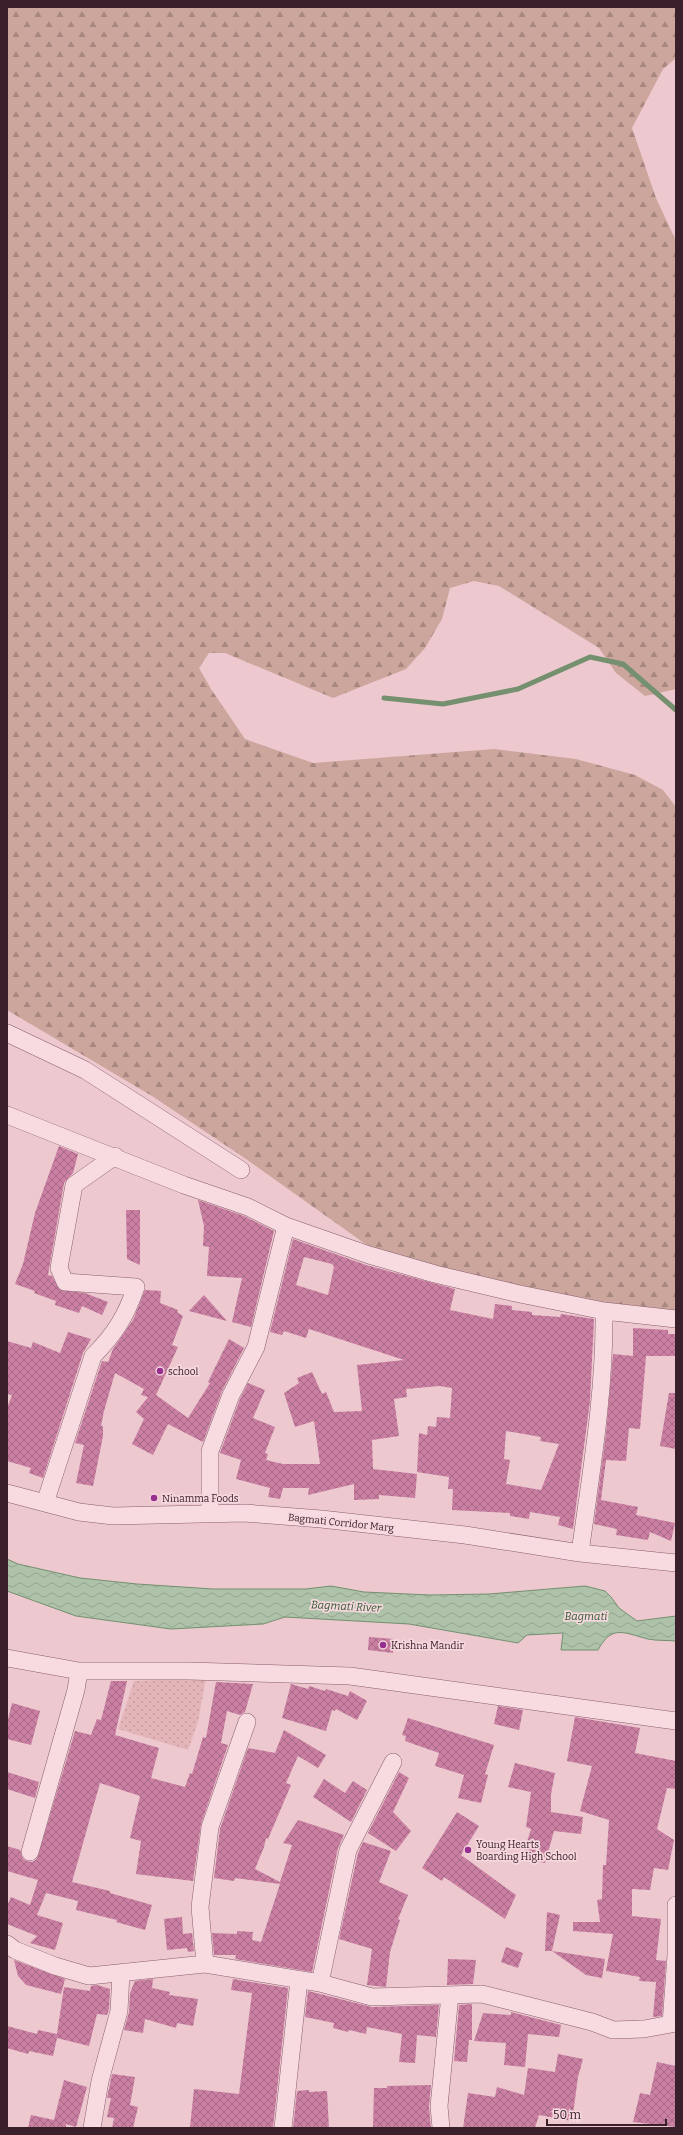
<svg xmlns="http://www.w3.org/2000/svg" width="683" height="2135" viewBox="0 0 683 2135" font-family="Bitter,serif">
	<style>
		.farmland { fill: url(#farmland-dots) }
		.forest { fill: url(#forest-firs) }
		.water { fill: url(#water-waves); stroke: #74906f }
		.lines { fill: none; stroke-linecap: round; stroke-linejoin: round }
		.stream { stroke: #74906f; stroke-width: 5 }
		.building { fill: url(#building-cross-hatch); fill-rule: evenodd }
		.minor-casing { stroke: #895d6d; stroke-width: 18 }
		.minor { stroke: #f8dbe1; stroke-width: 17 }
		.poi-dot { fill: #962f8d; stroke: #f5d7dd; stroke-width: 1.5 }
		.labels { text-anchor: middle; stroke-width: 3.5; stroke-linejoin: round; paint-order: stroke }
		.poi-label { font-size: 10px; fill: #3a202b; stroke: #f5d7dd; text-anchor: start }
		.street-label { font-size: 10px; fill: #3a202b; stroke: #f5d7dd }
		.water-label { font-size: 11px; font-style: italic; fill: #305932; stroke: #f5d7dd }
	</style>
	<defs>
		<pattern id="farmland-dots" width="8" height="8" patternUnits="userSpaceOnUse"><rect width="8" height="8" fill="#e3b5b8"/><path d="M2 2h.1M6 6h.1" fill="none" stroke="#c49b9e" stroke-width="1.8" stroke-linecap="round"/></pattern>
		<pattern id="forest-firs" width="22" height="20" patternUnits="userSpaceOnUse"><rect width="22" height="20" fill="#cca69c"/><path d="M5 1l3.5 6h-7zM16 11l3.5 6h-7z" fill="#a7877f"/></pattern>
		<pattern id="water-waves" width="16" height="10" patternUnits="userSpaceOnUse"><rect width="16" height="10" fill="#adc2a9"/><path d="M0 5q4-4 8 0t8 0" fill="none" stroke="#96a692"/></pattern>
		<pattern id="building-cross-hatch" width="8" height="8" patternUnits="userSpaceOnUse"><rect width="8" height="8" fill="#ca7fa3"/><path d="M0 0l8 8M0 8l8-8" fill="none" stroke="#a56885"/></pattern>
	</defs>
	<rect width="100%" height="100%" fill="#edc8cf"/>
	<!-- farmland -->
	<path class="farmland" d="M206 1678 198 1722 188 1750 118 1729 134 1681Z"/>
	<!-- forest -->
	<path class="forest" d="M7 7H676V58L663 69 632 128 656 198 676 241V689L645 696 616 673 599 648 499 586 474 581 450 588 442 619 425 648 406 669 333 698 225 653H209L199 668 211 689 245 739 313 763 494 749 576 759 635 775 663 790 676 807V1314L605 1306 423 1263 371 1248 246 1159 152 1096 7 1010Z"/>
	<!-- water -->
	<path class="water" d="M7 1559 18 1564 80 1578 137 1584 213 1589H306L331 1586 364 1592 430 1595 489 1594 585 1586 605 1591 611 1597 619 1608 637 1621 676 1616V1641C667 1640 657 1641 648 1639 624 1633 612 1624 598 1650H561L563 1633 527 1635 518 1643 409 1624 285 1617 263 1624 171 1629 76 1616 7 1591Z"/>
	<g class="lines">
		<!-- stream -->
		<path class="stream" d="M384 698 443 704 518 689 590 657 623 664 676 710"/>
	</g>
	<!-- building -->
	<path class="building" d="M59 1146 78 1154 73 1173 64 1183 48 1275 52 1276 60 1290 85 1293 108 1302 102 1315 82 1306 79 1313 55 1305 56 1301 34 1293 35 1291 15 1284 23 1264 35 1213Z
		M198 1200 244 1216 274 1231 251 1327 232 1322 242 1278 207 1276 209 1247 203 1246 204 1226Z
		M126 1210H140V1265L127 1259Z
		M293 1239 366 1265 455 1289 450 1310 493 1319 495 1304 512 1306V1310L532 1312V1315L560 1317 561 1314 594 1319 590 1401 573 1529 558 1525 560 1517 530 1512 529 1519 510 1516V1513L452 1510 453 1489H448L449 1477 417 1472 419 1433 427 1435 428 1426 436 1427 437 1417 450 1418 452 1388 439 1386 406 1389 407 1397 394 1399 399 1436 372 1440 373 1469 417 1474 415 1498 379 1495V1499L354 1500V1484L308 1495 309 1488H283L280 1499 268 1497 270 1488 236 1479 241 1460 220 1453 240 1399 248 1383 265 1390 253 1418 275 1427 265 1453 268 1454 266 1460 283 1464H320L314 1421 295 1427 284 1393 299 1383 297 1378 312 1372 322 1394 326 1392 334 1412 362 1411 357 1365 404 1360 309 1329 306 1338 284 1331 282 1335 270 1332ZM304 1257 332 1264 334 1267 328 1295 296 1285ZM506 1431 541 1437 540 1441 559 1444 541 1490 506 1484 510 1460 504 1459Z
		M145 1290 161 1291 160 1303 178 1310 177 1312 183 1316 172 1345 178 1347 156 1395 188 1418 210 1383 208 1382 229 1339 244 1348 222 1391 203 1442 168 1424 153 1455 132 1444 144 1419 136 1412 148 1397 141 1395 144 1389 115 1373 104 1411 101 1426H103V1436L93 1486 76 1483 84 1445 75 1443 102 1361 108 1362 113 1349 133 1320Z
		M204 1295 227 1321 189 1311Z
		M633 1328 668 1330V1334H676V1356H646L640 1429 629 1428 626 1461 606 1460 601 1500 638 1507 636 1515 675 1523 671 1541 650 1532 648 1540 616 1535 617 1529 594 1524 606 1433 613 1354 633 1356Z
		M68 1332 91 1339 83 1353 43 1478 29 1473 31 1468 7 1461V1408L12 1395 7 1394V1341L31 1348 33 1342 60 1353Z
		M669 1393H676V1449L660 1446Z
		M369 1637 394 1639 393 1653 368 1650Z
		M111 1681H127L115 1735 159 1748 151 1778 185 1787 190 1773 192 1774 203 1737 206 1738 216 1682 253 1684 245 1712 240 1715 227 1711 221 1743 228 1745 201 1824 193 1881 136 1874 141 1841 130 1838 140 1796 100 1783 72 1882 110 1891V1893L152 1905 145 1930 116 1922 117 1920 76 1910 78 1901 46 1893 37 1915 63 1923 55 1950 30 1943 37 1936 7 1924V1906L11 1897 30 1905 38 1880 7 1871V1846L20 1850 23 1859 27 1861 32 1862 37 1859 75 1731 91 1735 97 1719 101 1720Z
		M291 1684 308 1689 309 1686 325 1691 326 1689 348 1696 350 1691 367 1701 357 1720 336 1709 335 1711 332 1710 326 1731 282 1718Z
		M12 1703 40 1711 31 1745 7 1739V1724Z
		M498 1706 523 1710 519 1730 494 1724Z
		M575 1717 640 1728 635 1753 676 1761V1789L667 1788 657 1829 674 1840 668 1870 654 1868 650 1890 632 1889V1916L661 1919 656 1960 666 1961 662 2016 653 2017 656 1982 639 1981 640 1977 606 1971 613 1934 573 1931V1922H600L597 1900 602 1899 603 1865H606L609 1820 580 1811 592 1766 567 1761Z
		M408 1718 494 1745 485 1774 488 1775 481 1803 458 1798 464 1775 435 1766 439 1753 405 1741 406 1736 402 1735Z
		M284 1730 326 1755 318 1768 298 1756 286 1783 291 1785 268 1839 266 1838 264 1847 255 1869 280 1882 292 1845 283 1843 298 1820 344 1835 338 1848 312 1972 235 1959 236 1955H214L212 1933 237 1934V1931L253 1932 252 1940 261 1942 280 1884 235 1878 234 1881 214 1878 220 1829 248 1748 275 1753Z
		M515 1763 555 1773 551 1794V1812L583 1817 581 1834 554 1831 545 1863 522 1858 531 1829 526 1827 531 1792 508 1787Z
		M7 1772 39 1782 35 1798 7 1789Z
		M399 1772 409 1778 393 1812 411 1831 396 1851 368 1833Z
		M324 1779 345 1793 353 1781 367 1790 351 1822 313 1797Z
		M457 1812 479 1826 461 1855 516 1895 505 1919 444 1877 442 1881 422 1868Z
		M363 1842 391 1851 379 1882 408 1895 398 1919 400 1920 390 1952 386 1987 367 1985 372 1949 339 1939 358 1853Z
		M547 1912 560 1915 552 1951 605 1959 602 1978 586 1975 552 1951H545Z
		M182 1917 183 1934 192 1933 194 1951 188 1952 187 1948 167 1950 164 1919Z
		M506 1947 523 1953 518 1968 501 1962Z
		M448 1959 476 1960 473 1984 447 1985Z
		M14 1960 65 1979 61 1994 26 1985 18 1976Z
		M153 1979 152 1988 170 1992 169 1995 198 1999 193 2026 177 2023 176 2028 145 2019 143 2033 124 2030 129 2012 130 1993 135 1981Z
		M233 1979 288 1988 273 2128 190 2127 194 2089 239 2094 252 1993 231 1990Z
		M97 1985 110 1989 109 2009 107 2015 97 2014 89 2046 57 2038 53 2056 29 2051 28 2054 7 2048V2026L37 2034 38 2030 57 2034 64 1987 90 1991 91 1986Z
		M308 1991 372 2007 439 2005 436 2037 417 2035 415 2063 399 2062 402 2034 367 2027 366 2034 349 2030 348 2032 333 2028 334 2023 305 2017Z
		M472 2004V2040H469L467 2062 454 2061 459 2005Z
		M511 2012 561 2025 559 2037 528 2034 525 2067 504 2065 506 2043 474 2041 483 2013 511 2015Z
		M558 2054 583 2059 578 2077 572 2121 539 2115 535 2128H463L468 2093 495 2097 497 2087 524 2095 528 2068 555 2072Z
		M657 2062 676 2066V2127L633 2122 640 2093 650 2095Z
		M112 2074 135 2077 130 2105 138 2107 133 2128H112L114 2118 107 2117 111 2098H107Z
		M64 2080 87 2087 76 2127 66 2124V2128H28L31 2115 54 2120Z
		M431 2085 429 2107 431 2128H373L374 2088H387V2086Z
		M309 2090V2092L327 2091 329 2128H293L297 2091Z"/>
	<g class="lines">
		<!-- minor casing -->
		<g class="minor-casing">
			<path id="minor" d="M7 1033 85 1070 241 1170
				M7 1115 184 1185 248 1207 286 1226 369 1255 435 1274 515 1293 604 1311 676 1319
				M7 1493 79 1512 113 1516 245 1513 321 1519 465 1535 580 1553 676 1563
				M45 1503 93 1356C115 1334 126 1316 136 1287L65 1282 59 1268 74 1185 115 1156
				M210 1513V1451L231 1395 256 1347 286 1226
				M580 1553C591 1473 605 1392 604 1311
				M7 1658 79 1671H189L350 1676 676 1721
				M30 1852 76 1690 79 1671
				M7 1944 15 1950 55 1966 89 1976 205 1964 320 1983 372 1997 482 1994 592 2022 613 2030 644 2029 676 2023
				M205 1964 200 1907 210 1827 247 1722
				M320 1983 348 1850 393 1762
				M671 2024 676 1955V1905
				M92 2128 100 2081 119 2011 121 1973
				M283 2128 299 1980
				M441 2128 439 2106 450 1995"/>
		</g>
		<!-- minor -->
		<use href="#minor" class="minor"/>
	</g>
	<!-- markers -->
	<g class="poi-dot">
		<circle cx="160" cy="1371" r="4"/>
		<circle cx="154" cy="1498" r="4"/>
		<circle cx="383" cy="1645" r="4"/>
		<circle cx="468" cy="1850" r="4"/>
	</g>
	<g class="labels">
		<!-- poi labels -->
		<g class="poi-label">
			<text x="168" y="1375">school</text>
			<text x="162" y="1502">Ninamma Foods</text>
			<text x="391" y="1649">Krishna Mandir</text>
			<text x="476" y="1848">Young Hearts<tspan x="476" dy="12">Boarding High School</tspan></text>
		</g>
		<!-- street labels -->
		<g class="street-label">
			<text transform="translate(341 1522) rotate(6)" y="4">Bagmati Corridor Marg</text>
		</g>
		<!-- water labels -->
		<g class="water-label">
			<text transform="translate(346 1606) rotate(3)" y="4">Bagmati River</text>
			<text x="586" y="1620">Bagmati</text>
		</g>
	</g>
	<!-- border -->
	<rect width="683" height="2135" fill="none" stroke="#3a202b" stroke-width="16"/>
	<!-- scale -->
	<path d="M547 2119v6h119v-6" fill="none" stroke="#3a202b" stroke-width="2"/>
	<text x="553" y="2119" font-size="12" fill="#3a202b" stroke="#f5d7dd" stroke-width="3" paint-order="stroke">50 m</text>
</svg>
